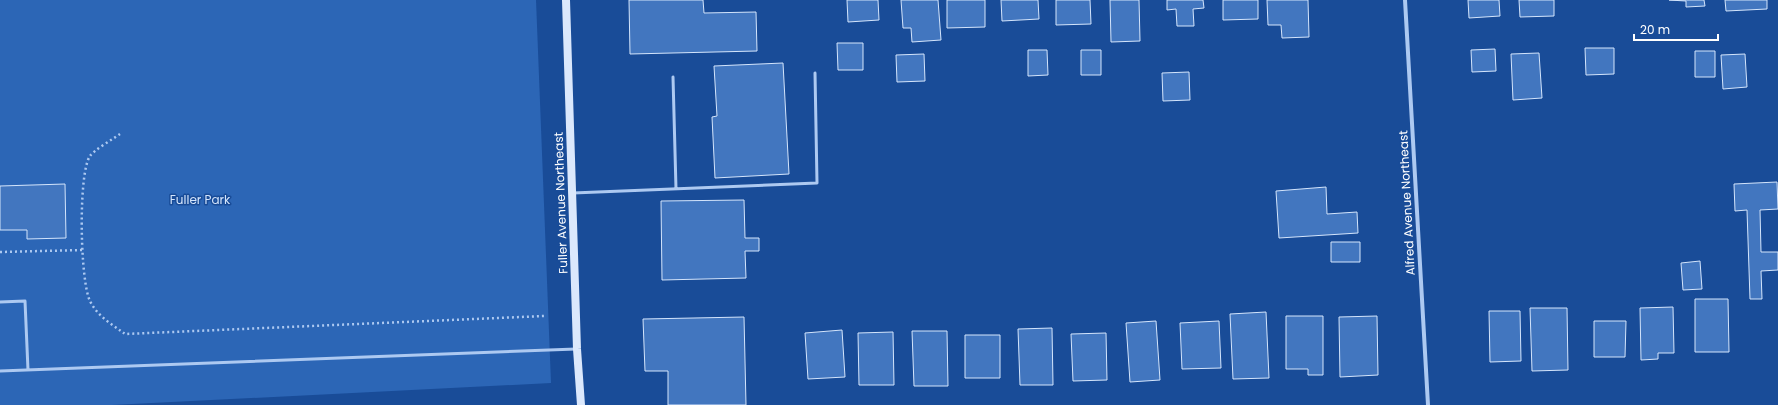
<svg xmlns="http://www.w3.org/2000/svg" width="1778" height="405" viewBox="0 0 1778 405" font-family="Poppins,sans-serif">
	<style>
		.green { fill: #2c66b6 }
		.building { fill: #4276bf; stroke: #d4e5fc }
		.lines { fill: none; stroke-linecap: round; stroke-linejoin: round }
		.path { stroke: #adc9f1; stroke-width: 2.5; stroke-dasharray: 2 3; stroke-linecap: butt }
		.lane { stroke: #adc9f1; stroke-width: 3 }
		.street { stroke: #adc9f1; stroke-width: 4 }
		.secondary { stroke: #dbe8fc; stroke-width: 8 }
		.labels { text-anchor: middle; stroke-width: 3; stroke-linejoin: round; paint-order: stroke }
		.park-label { font-size: 12px; fill: #d4e5fc; stroke: #194c98 }
		.street-label { font-size: 12px; fill: #fff; stroke: #194c98 }
	</style>
	<rect width="100%" height="100%" fill="#194c98"/>
	<!-- green -->
	<path class="green" d="M0 0H536L551 383 112 405H0Z"/>
	<!-- building -->
	<path class="building" d="M629 0H703L704 13 756 12 757 51 630 54Z
		M847 0H878L879 20 848 22Z
		M901 0H938L941 40 912 42 911 28H903Z
		M947 0H985V27L947 28Z
		M1001 0H1038L1039 19 1002 21Z
		M1056 0H1090L1091 24 1056 25Z
		M1110 0H1139L1140 41 1111 42Z
		M1167 0H1203L1204 8 1193 9 1194 26H1177L1176 9 1167 10Z
		M1223 0H1258V19L1223 20Z
		M1267 0H1308L1309 37 1282 38 1281 25H1268Z
		M1468 0H1499L1500 16 1469 18Z
		M1519 0H1554V16L1520 17Z
		M1669 0H1704L1705 6 1686 7V1Z
		M1725 0H1767V9L1726 11Z
		M837 43H863V70H838Z
		M1585 48H1614V74L1586 75Z
		M1495 49 1496 71 1472 72 1471 50Z
		M1028 50H1047L1048 75 1028 76Z
		M1081 50H1101V75H1081Z
		M1695 51H1715V77H1695Z
		M1539 53 1542 98 1513 100 1511 54Z
		M924 54 925 81 897 82 896 55Z
		M1745 54 1747 87 1723 89 1721 55Z
		M783 63 789 174 715 178 712 117 717 116 714 66Z
		M1189 72 1190 100 1163 101 1162 73Z
		M1777 182 1778 209 1760 210 1761 252H1778V270L1761 271 1762 299H1750L1747 210 1735 211 1734 184Z
		M65 184 66 238 27 239V230H0V186Z
		M1326 187 1327 214 1357 212 1358 233 1279 238 1276 191Z
		M744 200 745 238H759V251H745L746 278 662 280 661 201Z
		M1331 242H1360V262H1331Z
		M1700 261 1702 289 1683 290 1681 263Z
		M1695 299H1728L1729 352H1695Z
		M1673 307 1674 353H1658V359L1641 360 1640 308Z
		M1530 308H1567L1568 370 1532 371Z
		M1489 311H1520L1521 361 1490 362Z
		M1266 312 1269 378 1233 379 1230 314Z
		M1286 316H1323V375H1308V369H1286Z
		M1377 316 1378 375 1340 377 1339 317Z
		M744 317 746 405H668V371H645L643 319Z
		M1156 321 1160 380 1130 382 1126 323Z
		M1219 321 1221 368 1182 369 1180 323Z
		M1594 321H1626L1625 357H1594Z
		M1052 328 1053 385H1020L1018 329Z
		M842 330 845 377 808 379 805 333Z
		M912 331H947L948 386H914Z
		M893 332 894 385H859L858 333Z
		M1106 333 1107 380 1073 381 1071 334Z
		M965 335H1000V378H965Z"/>
	<g class="lines">
		<!-- path -->
		<path class="path" d="M120 134C113 139 94 150 90 156 78 173 80 281 90 301 97 316 113 325 125 334L544 316
			M0 252 83 250"/>
		<!-- lane -->
		<path class="lane" d="M673 77 676 189
			M573 193 817 183 815 73
			M0 302 25 301 28 370
			M0 371 576 349"/>
		<!-- street -->
		<path class="street" d="M1405 0 1428 405"/>
		<!-- secondary -->
		<path class="secondary" d="M566 0 577 349 581 405"/>
	</g>
	<g class="labels">
		<!-- park labels -->
		<g class="park-label">
			<text x="200" y="204">Fuller Park</text>
		</g>
		<!-- street labels -->
		<g class="street-label">
			<text transform="translate(561 203) rotate(-92)" y="4">Fuller Avenue Northeast</text>
			<text transform="translate(1407 203) rotate(-93)" y="4">Alfred Avenue Northeast</text>
		</g>
	</g>
	<!-- scale -->
	<path d="M1634 34v6h84v-6" fill="none" stroke="#ffffff" stroke-width="2"/>
	<text x="1640" y="34" font-size="12" fill="#ffffff" stroke="#194c98" stroke-width="3" paint-order="stroke">20 m</text>
</svg>
